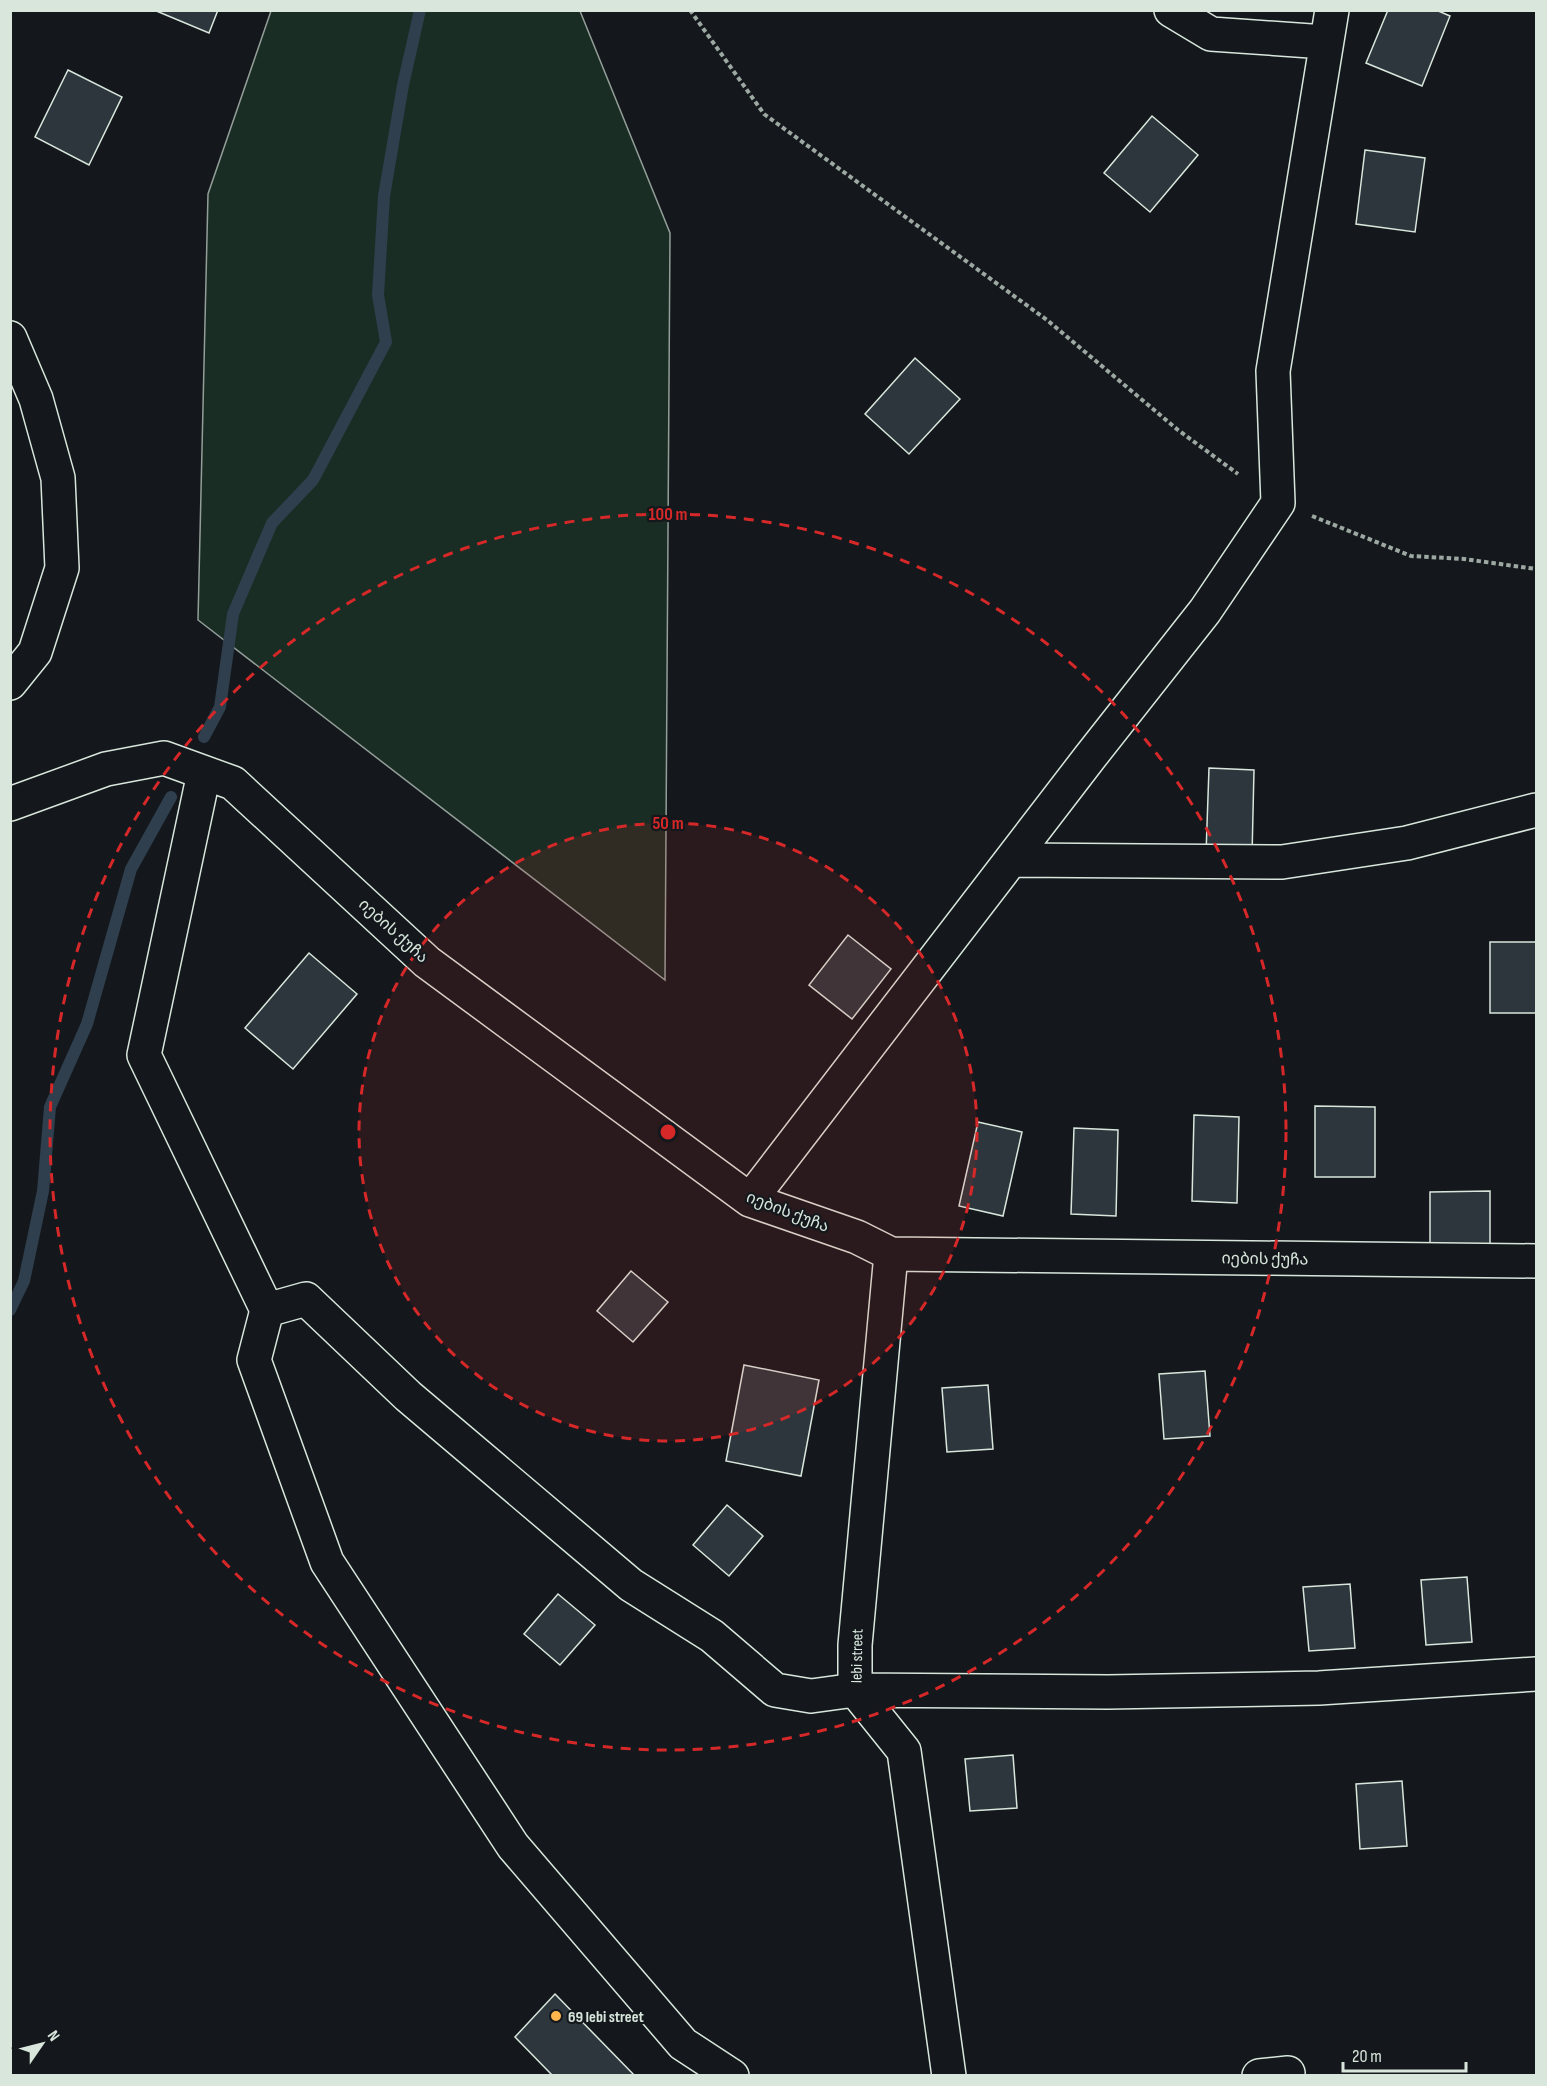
<svg xmlns="http://www.w3.org/2000/svg" width="1547" height="2086" viewBox="0 0 1547 2086" font-family="'Sofia Sans Condensed','Noto Sans Georgian',sans-serif">
	<style>
		.green { fill: #1a2d24; stroke: #939e99; stroke-width: 1.5 }
		.lines { fill: none; stroke-linecap: round; stroke-linejoin: round }
		.stream { stroke: #2f3f4d; stroke-width: 12 }
		.building { fill: #2c363c; stroke: #d8e6dc; stroke-width: 1.5 }
		.street-casing { stroke: #d8e6dc; stroke-width: 36 }
		.secondary-casing { stroke: #d8e6dc; stroke-width: 36 }
		.path { stroke: #9da8a2; stroke-width: 4; stroke-dasharray: 4.5 3; stroke-linecap: butt }
		.street { stroke: #14181c; stroke-width: 33 }
		.secondary { stroke: #14181c; stroke-width: 33 }
		.ring { fill: none; stroke: #d62828; stroke-width: 3; stroke-dasharray: 10 8 }
		.poi-dot { fill: #ffb74d; stroke: #14181c; stroke-width: 2 }
		.labels { text-anchor: middle; stroke-width: 4.5; stroke-linejoin: round; paint-order: stroke }
		.street-label { font-size: 16px; fill: #d8e6dc; stroke: #14181c }
		.poi-label { font-size: 16px; font-weight: bold; fill: #d8e6dc; stroke: #14181c; text-anchor: start }
		.centre { fill: #d62828; stroke: #14181c; stroke-width: 3 }
		.ring-label { font-size: 18px; text-anchor: middle; font-weight: bold; fill: #d62828; stroke: #14181c; stroke-width: 4.5; stroke-linejoin: round; paint-order: stroke }
	</style>
	<rect width="100%" height="100%" fill="#14181c"/>
	<!-- green -->
	<path class="green" d="M271 11H580L670 233 665 980 198 620 208 194Z"/>
	<g class="lines">
		<!-- stream -->
		<path class="stream" d="M204 737 220 707 233 614 272 523 313 480 386 342 378 295 384 196 403 85 420 10
			M10 1310 24 1281 43 1191 50 1107 87 1024 131 869 171 797"/>
	</g>
	<!-- building -->
	<path class="building" d="M154 10H218L209 33Z
		M1388 10H1436L1450 16 1422 86 1366 63Z
		M68 70 122 97 89 165 35 137Z
		M1152 116 1198 155 1150 212 1104 173Z
		M1365 150 1425 158 1415 232 1356 224Z
		M915 358 960 399 909 454 865 414Z
		M1209 768 1254 770 1252 856 1206 854Z
		M848 935 891 969 852 1019 809 985Z
		M1490 942H1536V1013H1490Z
		M309 953 357 994 293 1069 245 1028Z
		M1315 1106 1375 1107V1177H1315Z
		M1194 1115 1239 1117 1237 1203 1192 1201Z
		M978 1122 1022 1132 1003 1216 959 1206Z
		M1074 1128 1118 1130 1116 1216 1071 1214Z
		M1490 1191V1262H1430V1192Z
		M631 1271 668 1302 633 1342 597 1311Z
		M744 1365 819 1380 801 1476 726 1461Z
		M1205 1371 1210 1436 1164 1439 1159 1374Z
		M988 1385 993 1449 947 1452 942 1388Z
		M727 1505 763 1536 729 1576 693 1545Z
		M1467 1577 1472 1642 1426 1645 1421 1580Z
		M1350 1584 1355 1648 1309 1651 1303 1587Z
		M558 1594 595 1625 560 1665 524 1634Z
		M1013 1755 1017 1808 970 1811 965 1759Z
		M1402 1781 1407 1846 1360 1849 1356 1784Z
		M555 1994 635 2076H553L515 2037Z"/>
	<g class="lines">
		<!-- street casing -->
		<g class="street-casing">
			<path id="street" d="M1171 10 1211 34 1325 42
				M204 773 144 1055 267 1310
				M10 804 106 769 164 758 233 783 427 962 750 1200 857 1237 891 1254 1536 1261
				M1013 860 1282 862 1407 843 1536 810
				M750 1200 1090 757 1205 611 1278 503 1273 371 1332 10
				M891 1254 855 1645V1690L904 1751 949 2076
				M732 2076 683 2044 513 1846 327 1562 254 1360 267 1310 306 1299 408 1396 631 1585 712 1636 775 1690 811 1696 855 1690 1108 1692 1319 1688 1536 1674
				M1259 2076 1288 2073"/>
		</g>
		<!-- secondary casing -->
		<g class="secondary-casing">
			<path id="secondary" d="M10 338 36 399 58 478 62 568 35 652 10 683"/>
		</g>
		<!-- path -->
		<path class="path" d="M690 10 764 114 1047 320 1178 430 1238 474
			M1312 516 1411 556 1464 559 1536 569"/>
		<!-- street -->
		<use href="#street" class="street"/>
		<!-- secondary -->
		<use href="#secondary" class="secondary"/>
	</g>
	<!-- distance rings -->
	<circle cx="668" cy="1132" r="309" fill="#d62828" fill-opacity=".12"/>
	<g class="ring">
		<circle cx="668" cy="1132" r="309"/>
		<circle cx="668" cy="1132" r="618"/>
	</g>
	<!-- markers -->
	<circle class="poi-dot" cx="556" cy="2016" r="6"/>
	<g class="labels">
		<!-- street labels -->
		<g class="street-label">
			<text transform="translate(394 930) rotate(42)" y="6">იების ქუჩა</text>
			<text transform="translate(788 1211) rotate(21)" y="6">იების ქუჩა</text>
			<text transform="translate(1265 1258) rotate(1)" y="6">იების ქუჩა</text>
			<text transform="translate(856 1656) rotate(-89)" y="6">Iebi street</text>
		</g>
		<!-- poi labels -->
		<g class="poi-label">
			<text x="568" y="2022">69 Iebi street</text>
		</g>
	</g>
	<circle cx="668" cy="1132" r="9" class="centre"/>
	<g class="ring-label">
		<text x="668" y="520">100 m</text>
		<text x="668" y="829">50 m</text>
	</g>
	<!-- border -->
	<rect width="1547" height="2086" fill="none" stroke="#d8e6dc" stroke-width="24"/>
	<!-- north arrow -->
	<g transform="translate(42 2044) rotate(55)" stroke="#14181c" stroke-width="4.5" paint-order="stroke">
	<path d="M0-4.5L10 22L0 15L-10 22Z" fill="#d8e6dc"/>
	<text y="-9" font-size="16" font-weight="bold" text-anchor="middle" fill="#d8e6dc">N</text>
	</g>
	<!-- scale -->
	<path d="M1343 2062v9h123v-9" fill="none" stroke="#d8e6dc" stroke-width="3"/>
	<text x="1352" y="2062" font-size="18" fill="#d8e6dc" stroke="#14181c" stroke-width="4.5" paint-order="stroke">20 m</text>
</svg>
